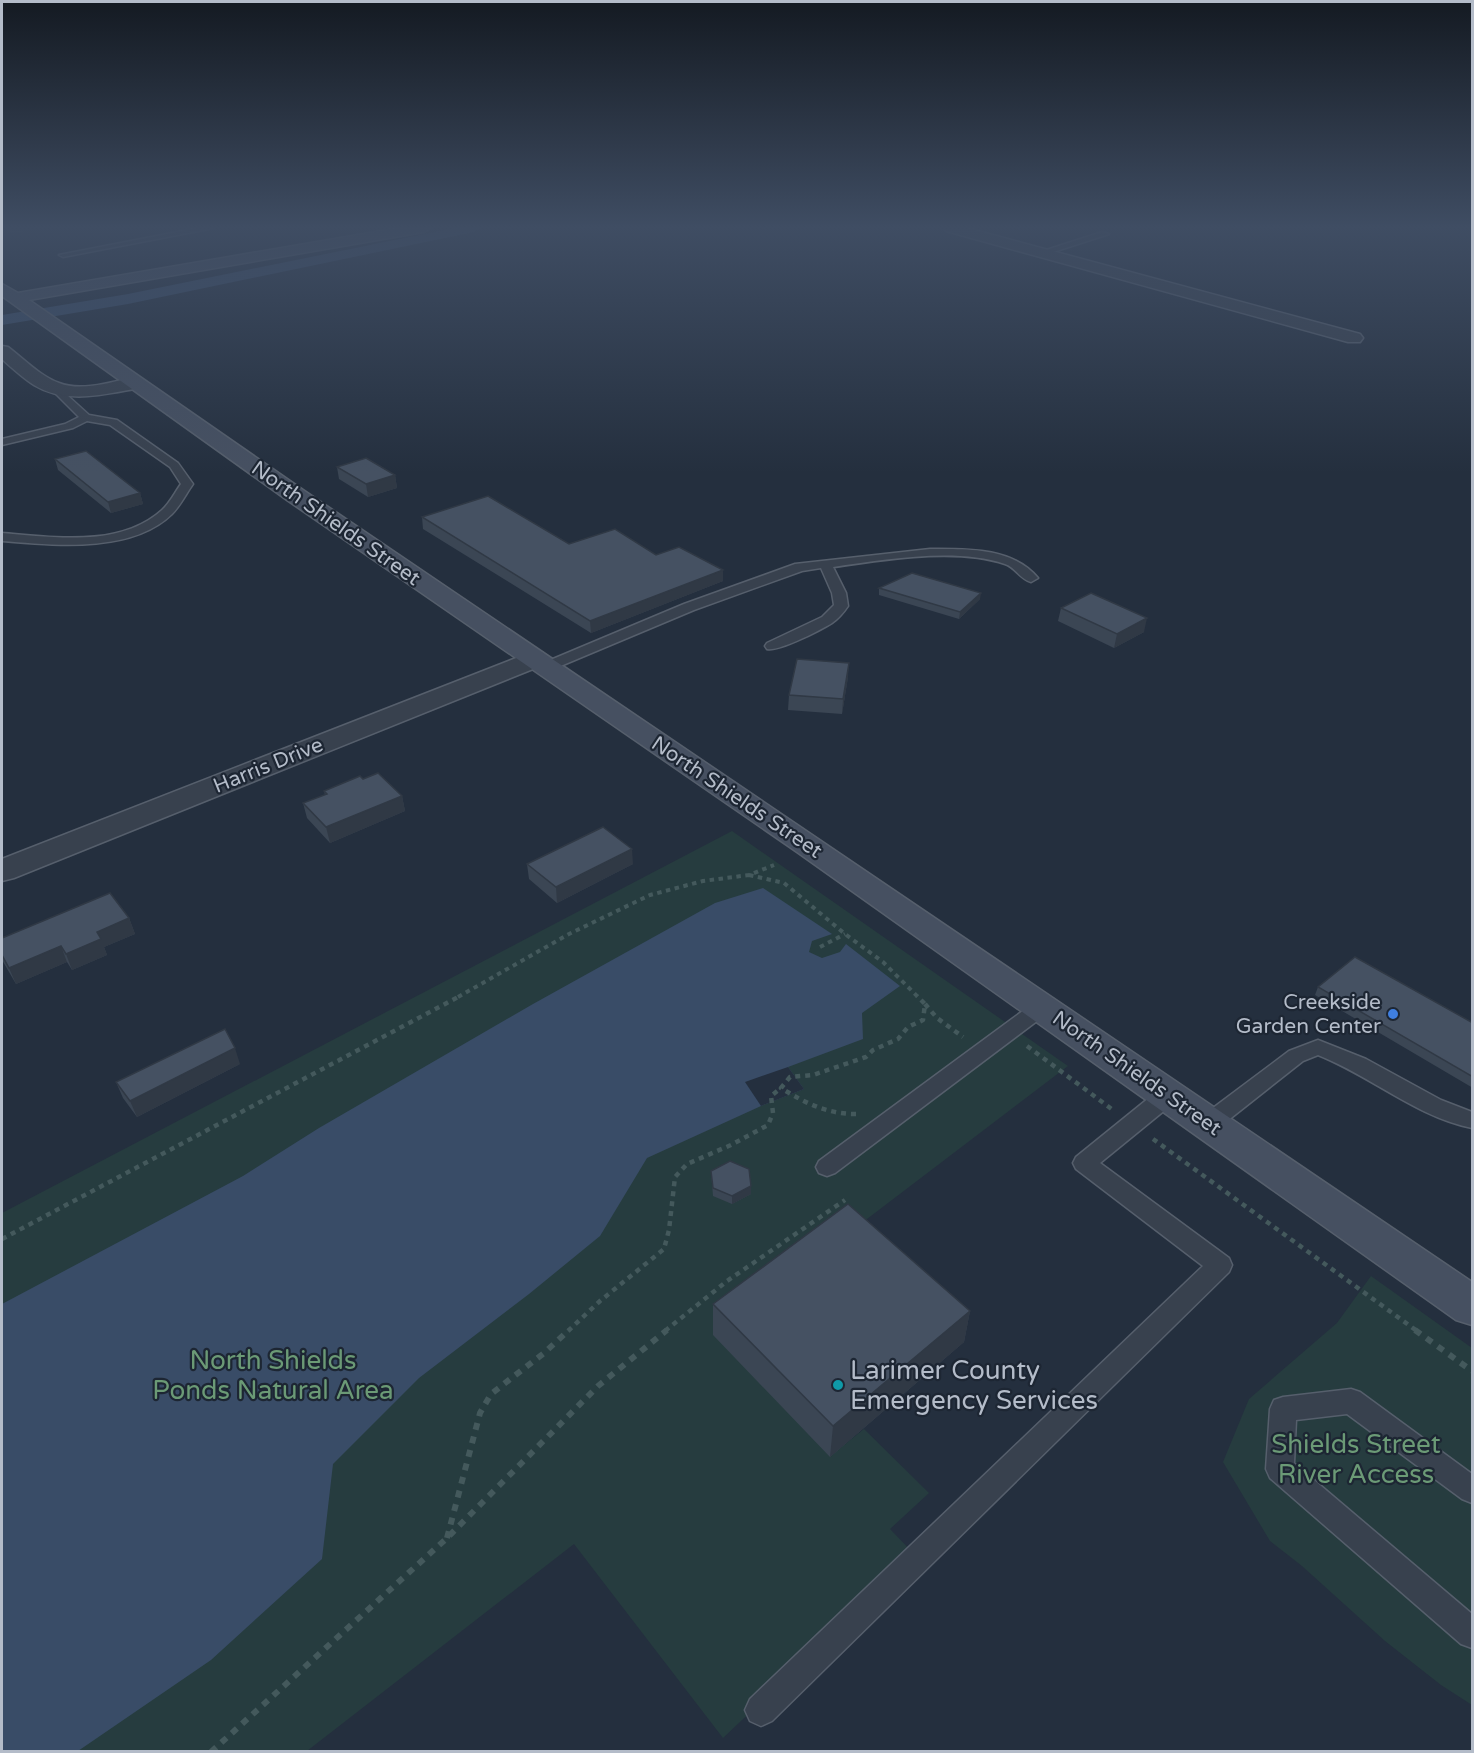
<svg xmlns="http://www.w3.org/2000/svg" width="1474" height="1753" viewBox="0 0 1474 1753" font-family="'Varela Round',sans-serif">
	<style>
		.green { fill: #263c3f }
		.water { fill: #394c67 }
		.pier { fill: #242f3e }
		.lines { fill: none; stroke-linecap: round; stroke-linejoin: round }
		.canal { fill: #394c67; fill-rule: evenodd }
		.service-casing { stroke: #565f6c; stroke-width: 3 }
		.minor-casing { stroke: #565f6c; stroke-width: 3 }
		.secondary-casing { stroke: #565f6c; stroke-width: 3 }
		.path-far2 { stroke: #44595c; stroke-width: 4; stroke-dasharray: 4.5 4.5; stroke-linecap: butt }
		.path-far1 { stroke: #44595c; stroke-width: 4.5; stroke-dasharray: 5 5; stroke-linecap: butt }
		.path { stroke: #44595c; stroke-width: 6; stroke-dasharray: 7 7; stroke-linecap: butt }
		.service { fill: #38414e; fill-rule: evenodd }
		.minor { fill: #38414e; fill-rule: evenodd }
		.secondary { fill: #465061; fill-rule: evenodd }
		.wall { fill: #3b4654 }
		.shaded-wall { fill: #303945 }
		.building { fill: #455162; stroke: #303945; stroke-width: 1.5 }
		.shop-dot { fill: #3f7fe0; stroke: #1d2633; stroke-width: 2 }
		.culture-dot { fill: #0f9aa8; stroke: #1d2633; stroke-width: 2 }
		.labels { text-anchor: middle; stroke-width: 4.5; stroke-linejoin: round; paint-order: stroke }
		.street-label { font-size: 21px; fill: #b4bcc9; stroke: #1d2633 }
		.poi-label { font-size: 21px; fill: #b4bcc9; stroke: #1d2633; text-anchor: end }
		.near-park-label { font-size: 26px; fill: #6b9a76; stroke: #1d2633 }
		.near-poi-label { font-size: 26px; fill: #b4bcc9; stroke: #1d2633; text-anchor: start }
	</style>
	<rect width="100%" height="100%" fill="#242f3e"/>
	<!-- green -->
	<path class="green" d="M732 831 1068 1066 846 1235 830 1456 864 1429 929 1493 890 1529 916 1556 723 1738 574 1544 307 1751 2 1752V1213Z
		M1371 1276 1472 1348V1705L1441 1685 1385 1641 1302 1566 1270 1541 1223 1462 1249 1399 1337 1323Z"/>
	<!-- water -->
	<path class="water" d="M763 888 832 934 812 941 809 952 822 958 840 952 846 944 900 986 862 1013 863 1039 788 1067 804 1089 761 1106 647 1158 600 1236 529 1294 419 1378 333 1464 322 1559 211 1660 78 1751 2 1752V1304L243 1176 319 1128 533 1004 715 903Z"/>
	<!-- pier -->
	<path class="pier" d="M788 1067 804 1089 761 1106 745 1082Z"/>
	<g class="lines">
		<!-- canal -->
		<path class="canal" d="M454 228H481L474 232 128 304 2 325V315L128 294Z"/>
		<!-- service casing -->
		<g class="service-casing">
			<path id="service" d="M198 228H214L63 257 59 255Z
				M1102 232 1109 234 1044 255 1037 253Z
				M56 385 89 415 117 420 178 463 193 484C186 494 180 506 172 514 131 554 53 545 2 541V533C53 537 120 548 162 510 170 503 175 492 181 484L170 467 110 425 87 421 73 428 2 445V439L65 424 79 417 52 390 51 388Z
				M930 549C967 549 1012 547 1038 578L1031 582C1020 579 1015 567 1005 564 955 547 884 560 833 567L846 593 848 606C844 612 838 619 832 623 821 630 778 652 767 649L765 646 767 643 822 617 834 605 832 593 821 568 802 571 694 610 551 670 546 671 539 667 541 664 684 604 795 564Z
				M1042 1000 1049 1002 1052 1007 1049 1012 835 1173 827 1176 819 1173 816 1167 819 1161 1035 1002Z
				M1318 1040 1366 1059 1441 1100 1472 1112V1128C1417 1117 1371 1076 1318 1055L1303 1061 1217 1129 1209 1131 1201 1129 1198 1123 1201 1117 1289 1051Z
				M1168 1087 1176 1089 1179 1095 1176 1101 1100 1163 1229 1258 1232 1265 1229 1272 772 1721 761 1726 750 1721 745 1710 750 1699 1203 1266 1076 1169 1073 1163 1076 1157 1160 1089Z
				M1351 1389 1360 1392 1472 1474V1503L1462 1499 1347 1414 1296 1420 1294 1463 1472 1614V1648L1461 1644 1270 1478 1266 1469 1270 1409 1274 1400 1283 1397Z"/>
		</g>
		<!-- minor casing -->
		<g class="minor-casing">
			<path id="minor" d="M944 228H967L1360 334 1363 338 1360 342H1348L946 231Z
				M2 346 8 347C24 359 40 376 59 383 81 392 112 382 134 377L141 379 143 383 141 387 134 389C101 395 65 404 34 385 23 378 12 368 2 359Z
				M534 651 543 653 547 659 543 665 14 878 2 881V859Z"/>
		</g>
		<!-- secondary casing -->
		<g class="secondary-casing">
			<path id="secondary" d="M399 228H431L424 232 29 300 303 490 1472 1282V1325L1456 1320 797 852 287 500 2 296V284L18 293Z"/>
		</g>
		<!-- path-far2 -->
		<path class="path-far2" d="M749 875 784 883 845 934 883 962 918 997
			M820 947 845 934
			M458 997 569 934 650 895 703 881 749 875 774 865"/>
		<!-- path-far1 -->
		<path class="path-far1" d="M925 1004 937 1018 963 1037
			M1027 1046 1113 1110
			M856 1114C827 1114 805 1103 781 1088L790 1077 813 1075 866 1057 873 1050 898 1039 908 1027 923 1020 925 1004 917 996
			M1153 1139 1417 1331
			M2 1239 460 996
			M568 1331 600 1301 664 1249 669 1230 675 1177 687 1164 731 1145 768 1125 773 1113 771 1096 781 1088
			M665 1331 727 1281 845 1200"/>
		<!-- path -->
		<path class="path" d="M1415 1330 1472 1371
			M447 1538 480 1413 491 1394 544 1353 569 1330
			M211 1752 447 1538 598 1386 667 1330"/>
		<!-- service -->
		<use href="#service" class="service"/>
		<!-- minor -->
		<use href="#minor" class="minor"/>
		<!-- secondary -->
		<use href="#secondary" class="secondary"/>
	</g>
	<!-- wall -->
	<path class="wall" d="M5 228H43L12 233Z
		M55 459 140 493 143 504 111 513 58 470Z
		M337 467 395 475 397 488 368 497 339 479Z
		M422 517 569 544 723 570V581L591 633 423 529Z
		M879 588 980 599 959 619 879 595Z
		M1061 608 1144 632 1114 648 1058 621Z
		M848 677 842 714 788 710 789 695Z
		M363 779 402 796 405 811 330 843 307 818 303 803 325 795 324 791Z
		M527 864H633L557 903 529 879Z
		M129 918 135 934 104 947 107 955 72 970 67 962 16 984 2 960V938Z
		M1318 987 1473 1023V1088L1315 995Z
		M240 1064 137 1117 123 1098 116 1082Z
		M711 1171 751 1194 732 1204 713 1196Z
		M713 1304 970 1311 964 1342 830 1457 713 1335Z"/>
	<!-- shaded-wall -->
	<path class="shaded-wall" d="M10 228H43L12 233Z
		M395 475 397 488 368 497 366 484Z
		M140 493 143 504 111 513 108 502Z
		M723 570V581L591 633 590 621Z
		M981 593 980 599 959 619 960 612Z
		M1147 618 1144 632 1114 648 1117 634Z
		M849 663 848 677 842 714 843 699Z
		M402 796 405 811 330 843 326 827Z
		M632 849 633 864 557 903 556 887Z
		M129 918 135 934 104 947 107 955 72 970 66 954 97 932Z
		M61 946 67 962 16 984 9 968Z
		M235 1048 240 1064 137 1117 130 1101Z
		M751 1186V1194L732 1204V1196Z
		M970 1311 964 1342 830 1457 833 1426Z"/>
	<!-- building -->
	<path class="building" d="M86 451 140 493 108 502 55 459Z
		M366 458 395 475 366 484 337 467Z
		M488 496 569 544 615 529 656 555 679 547 723 570 590 621 422 517Z
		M912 573 981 593 960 612 879 588Z
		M1091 593 1147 618 1117 634 1061 608Z
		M797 659 849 663 843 699 789 695Z
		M378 773 402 796 326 827 303 803 327 794 324 791 360 776 363 779Z
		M603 827 632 849 556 887 527 864Z
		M110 893 129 918 97 932 101 939 66 954 61 946 9 968 2 955V938Z
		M1355 957 1473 1023V1077L1318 987Z
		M225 1029 235 1048 130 1101 116 1082Z
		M730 1161 749 1169 751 1186 732 1196 713 1188 711 1171Z
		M848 1204 970 1311 833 1426 713 1304Z"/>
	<!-- sky -->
	<linearGradient id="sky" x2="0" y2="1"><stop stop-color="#141a22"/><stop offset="0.48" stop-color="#3f4d63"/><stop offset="1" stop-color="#3f4d63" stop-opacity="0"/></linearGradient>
	<rect width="1474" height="473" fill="url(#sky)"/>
	<!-- markers -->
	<circle class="shop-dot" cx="1393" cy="1014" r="6"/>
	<circle class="culture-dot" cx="838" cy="1385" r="6"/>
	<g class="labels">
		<!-- street labels -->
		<g class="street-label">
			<text transform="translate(336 523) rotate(35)" y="7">North Shields Street</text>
			<text transform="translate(268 765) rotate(-22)" y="7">Harris Drive</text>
			<text transform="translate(737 797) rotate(34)" y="7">North Shields Street</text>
			<text transform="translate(1137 1073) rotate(35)" y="7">North Shields Street</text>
		</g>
		<!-- poi labels -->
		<g class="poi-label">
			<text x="1381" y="1009">Creekside<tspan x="1381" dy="24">Garden Center</tspan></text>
		</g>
		<!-- near-park labels -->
		<g class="near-park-label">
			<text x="273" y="1369">North Shields<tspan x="273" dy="30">Ponds Natural Area</tspan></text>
			<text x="1356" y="1453">Shields Street<tspan x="1356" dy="30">River Access</tspan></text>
		</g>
		<!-- near-poi labels -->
		<g class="near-poi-label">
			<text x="850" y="1379">Larimer County<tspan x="850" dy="30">Emergency Services</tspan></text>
		</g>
	</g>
	<!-- border -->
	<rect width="1474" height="1753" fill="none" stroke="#b4bcc9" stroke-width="6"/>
</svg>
